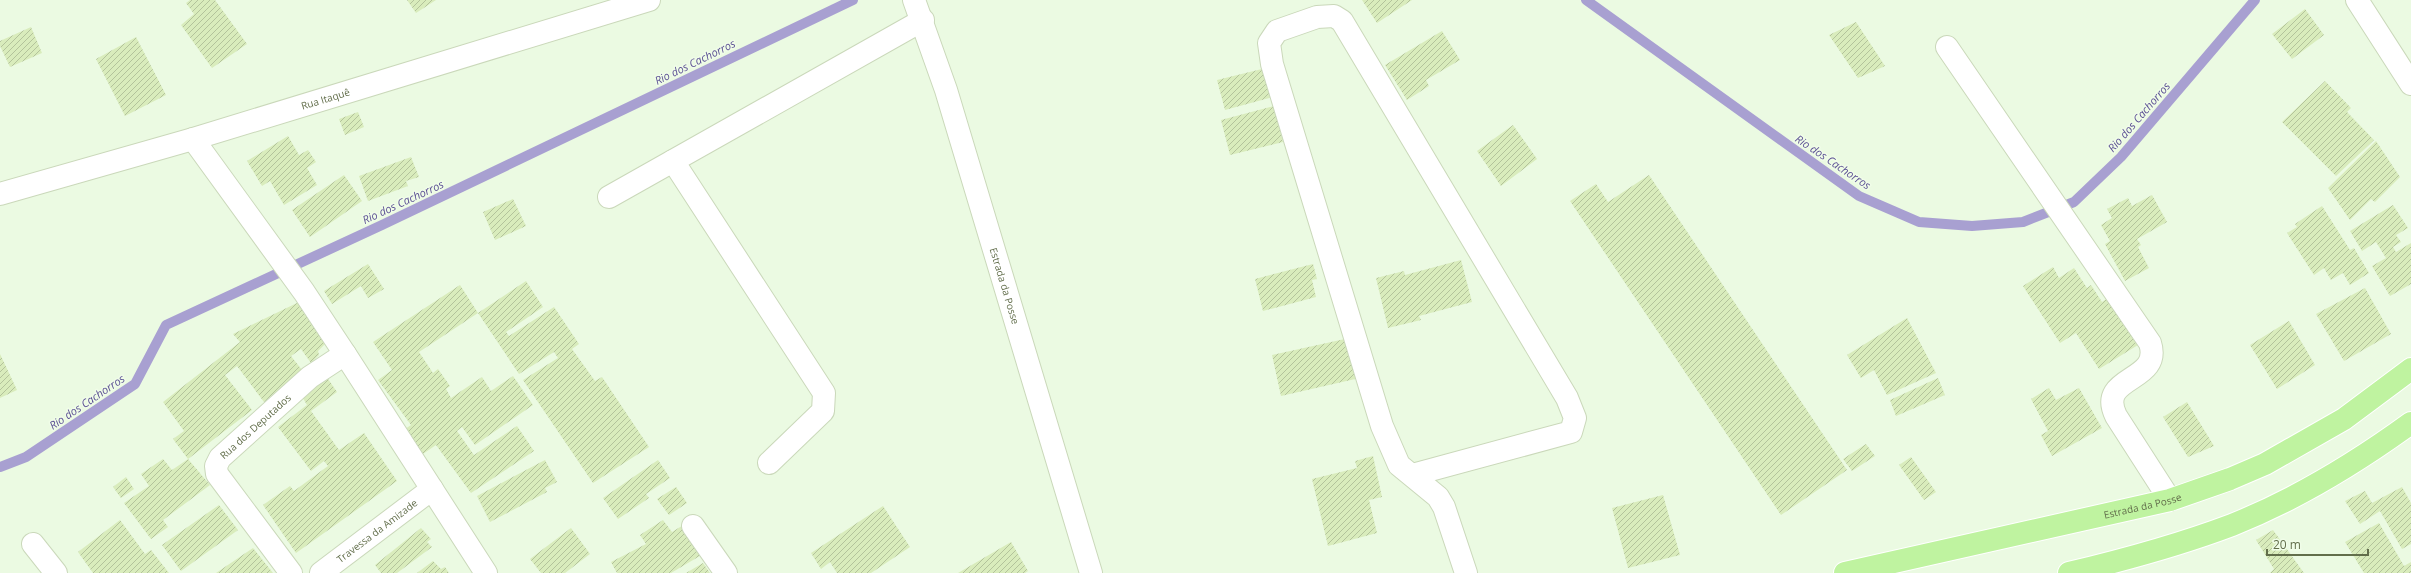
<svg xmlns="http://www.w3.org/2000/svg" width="2411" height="573" viewBox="0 0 2411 573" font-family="'Open Sans',sans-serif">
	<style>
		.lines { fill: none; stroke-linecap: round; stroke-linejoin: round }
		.stream { stroke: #a8a0d1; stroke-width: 10 }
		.building { fill: url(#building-hatch) }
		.minor-casing { stroke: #cad8ba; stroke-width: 24 }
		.major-casing { stroke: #fff; stroke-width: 24 }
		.minor { stroke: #fff; stroke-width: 22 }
		.major { stroke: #bff3a0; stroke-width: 22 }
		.labels { text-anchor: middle; stroke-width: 3; stroke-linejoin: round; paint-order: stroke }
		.street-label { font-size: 10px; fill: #626e4b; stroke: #f0fde8 }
		.water-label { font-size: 11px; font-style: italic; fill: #5c5194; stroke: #f0fde8 }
	</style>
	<defs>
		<pattern id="building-hatch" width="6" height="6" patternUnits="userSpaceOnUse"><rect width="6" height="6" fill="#d9ecbc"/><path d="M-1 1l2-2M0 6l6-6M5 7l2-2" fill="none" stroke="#b3c39b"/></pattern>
	</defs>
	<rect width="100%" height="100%" fill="#ebfae2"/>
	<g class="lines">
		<!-- stream -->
		<path class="stream" d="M1586 0 1859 196 1919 222 1972 226 2023 222 2074 202 2121 157 2255 0
			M0 467 26 457 135 384 166 325 382 225 853 0"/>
	</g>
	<!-- building -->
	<path class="building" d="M190 0H215L247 44 212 68 181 25 194 14 186 3Z
		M407 0H436L416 13Z
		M1362 0H1412L1377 23Z
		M2305 9 2324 35 2292 59 2272 34Z
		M1856 22 1885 66 1858 78 1829 35Z
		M31 27 42 53 10 67 0 46V41Z
		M1442 31 1460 60 1426 80 1429 86 1407 100 1385 65Z
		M136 37 166 95 125 116 96 59Z
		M1270 67 1277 96 1225 110 1217 80Z
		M2325 81 2351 108 2347 112 2374 140 2336 176 2282 122Z
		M1274 106 1283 142 1230 155 1221 120Z
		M358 112 364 127 345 135 339 119Z
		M1513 125 1537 159 1501 186 1477 151Z
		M288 136 299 155 308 150 316 162 307 168 317 185 284 205 270 181 262 186 247 161Z
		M2376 141 2400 177 2375 202 2371 199 2350 220 2328 188Z
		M411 157 419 177 406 181 408 186 368 201 359 176Z
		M344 175 362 201 310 237 292 210Z
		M1649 175 1847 470 1781 515 1570 201 1596 184 1608 202Z
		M2152 195 2167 222 2137 239 2141 245 2138 247 2149 268 2125 281 2105 244 2110 241 2101 225 2112 218 2107 209 2128 198 2132 206Z
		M513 199 526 226 495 240 483 212Z
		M2393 205 2408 228 2396 235 2401 242 2393 247 2396 252 2411 243V284L2390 296 2372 266 2386 258 2376 242 2362 251 2350 231Z
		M2322 206 2350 250 2354 248 2369 273 2350 285 2343 273 2331 280 2324 268 2314 275 2287 233 2297 227 2295 224Z
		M1461 260 1472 302 1419 316 1421 320 1388 328 1376 278 1404 271 1405 275Z
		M368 264 384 289 368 298 361 286 332 304 324 291Z
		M1313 264 1317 279 1312 280 1316 297 1263 311 1255 279Z
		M2053 267 2059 278 2074 268 2087 288 2091 285 2102 302 2108 298 2138 345 2099 369 2076 333 2060 343 2023 286Z
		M526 281 543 307 506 332 509 336 554 307 579 344 572 349 595 381 602 377 649 447 593 483 523 380 558 358 554 352 519 374 478 313Z
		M460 285 478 313 419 352 433 373 438 369 450 386 446 389 451 398 482 377 491 391 513 376 533 405 475 445 462 427 457 431 474 455 517 426 534 451 471 493 436 445 420 456 402 431 411 425 378 380 392 370 373 342Z
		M2365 288 2391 334 2344 361 2316 314Z
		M299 302 325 344 318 351 319 355 311 363 301 349 291 356 302 370 264 402 237 366 225 375 252 410 188 459 210 485 163 520 168 527 151 539 124 503 149 486 141 474 163 459 172 470 188 459 173 439 184 431 163 402 240 342 233 334Z
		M1907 318 1936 373 1887 395 1874 370 1861 378 1847 355Z
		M2289 321 2315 365 2277 389 2250 345Z
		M1354 337 1364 377 1281 396 1272 355Z
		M0 354 17 390 0 398Z
		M326 376 337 392 311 411 339 450 364 433 397 481 296 553 263 505 290 486 294 491 328 466 324 461 311 471 278 427 307 405 301 395Z
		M1938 378 1945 395 1896 416 1890 400Z
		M2049 388 2056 400 2079 388 2102 428 2052 456 2041 435 2048 431 2031 399Z
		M2187 402 2214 446 2188 457 2163 417Z
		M1866 444 1875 456 1852 471 1843 459Z
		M1373 456 1382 497 1369 500 1377 533 1328 546 1312 479 1357 468 1355 461Z
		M1911 457 1936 492 1924 500 1899 465Z
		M545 460 557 482 545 488 547 492 490 522 477 496Z
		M658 460 670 478 646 494 649 498 618 519 603 498Z
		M126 477 134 489 121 498 113 487Z
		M676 487 687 503 669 515 657 499Z
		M2402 487 2411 503V544L2402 549 2380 511 2360 524 2345 501 2365 491 2372 503Z
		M1663 495 1680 555 1628 568 1612 508Z
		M219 505 238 530 181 571 162 545Z
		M883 506 910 547 871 573H837L830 562 821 569 811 553Z
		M120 520 145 554 151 550 169 573H93L78 552Z
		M663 520 672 532 690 521 710 550 671 573H617L611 562 646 544 640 535Z
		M2379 523 2404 566 2411 562V573H2364L2345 542Z
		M421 528 431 539 427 542 432 547 397 573H381L375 565Z
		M571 528 590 554 565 573H541L530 559Z
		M2273 530 2304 573H2270L2274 569 2256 540Z
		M1011 542 1028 571 1025 573H958Z
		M253 548 273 573H216Z
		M433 561 441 569 445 567 449 573H417Z
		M703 563 710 573H686Z"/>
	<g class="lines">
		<!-- minor casing -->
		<g class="minor-casing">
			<g id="minor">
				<path id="s1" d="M914 0 946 90 1091 573"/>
				<path d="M2357 0 2411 84"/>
				<path d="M1947 47 2150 343C2163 383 2096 375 2116 416L2170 500"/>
				<path d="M193 139 304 292 345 354"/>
				<path d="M673 161 824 393 823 411 769 463"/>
				<path id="s2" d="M0 194 193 139 649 0"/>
				<path d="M609 197 923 20"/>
				<path d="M1412 475 1571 432 1575 418 1567 398 1342 21 1334 16 1317 17 1277 31 1269 43 1272 64 1382 426 1399 465 1438 497 1444 507 1466 573"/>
				<path d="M693 526 726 573"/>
				<path d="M33 544 56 573"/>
				<path id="s3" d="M291 573 217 474 216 466 220 458 310 377 345 354 486 573"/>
				<path id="s4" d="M321 573 432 489"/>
			</g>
		</g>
		<!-- major casing -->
		<g class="major-casing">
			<g id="major">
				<path id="s5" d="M1845 573 2170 500 2230 479 2265 464 2344 419 2411 369"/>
				<path d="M2069 573C2124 560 2179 545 2232 525 2295 500 2356 463 2411 423"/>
			</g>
		</g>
		<!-- minor -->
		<use href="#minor" class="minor"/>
		<!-- major -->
		<use href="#major" class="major"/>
	</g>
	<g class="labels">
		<!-- street labels -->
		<g class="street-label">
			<text dy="4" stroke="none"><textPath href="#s2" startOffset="339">Rua Itaquê</textPath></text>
			<text dy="4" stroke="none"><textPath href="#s1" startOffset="300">Estrada da Posse</textPath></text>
			<text dy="4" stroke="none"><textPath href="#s3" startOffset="188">Rua dos Deputados</textPath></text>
			<text dy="4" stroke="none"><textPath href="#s5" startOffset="305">Estrada da Posse</textPath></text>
			<text dy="4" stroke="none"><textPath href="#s4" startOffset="70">Travessa da Amizade</textPath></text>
		</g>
		<!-- water labels -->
		<g class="water-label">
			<text transform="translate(695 62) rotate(-26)" y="4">Rio dos Cachorros</text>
			<text transform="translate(2139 117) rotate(-49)" y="4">Rio dos Cachorros</text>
			<text transform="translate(1833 162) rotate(34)" y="4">Rio dos Cachorros</text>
			<text transform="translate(403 202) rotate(-25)" y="4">Rio dos Cachorros</text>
			<text transform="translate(87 402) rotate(-34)" y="4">Rio dos Cachorros</text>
		</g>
	</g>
	<!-- scale -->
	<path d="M2267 549v6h101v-6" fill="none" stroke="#626e4b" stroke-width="2"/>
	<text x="2273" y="549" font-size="12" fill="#626e4b" stroke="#f0fde8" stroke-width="3" paint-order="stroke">20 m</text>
</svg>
